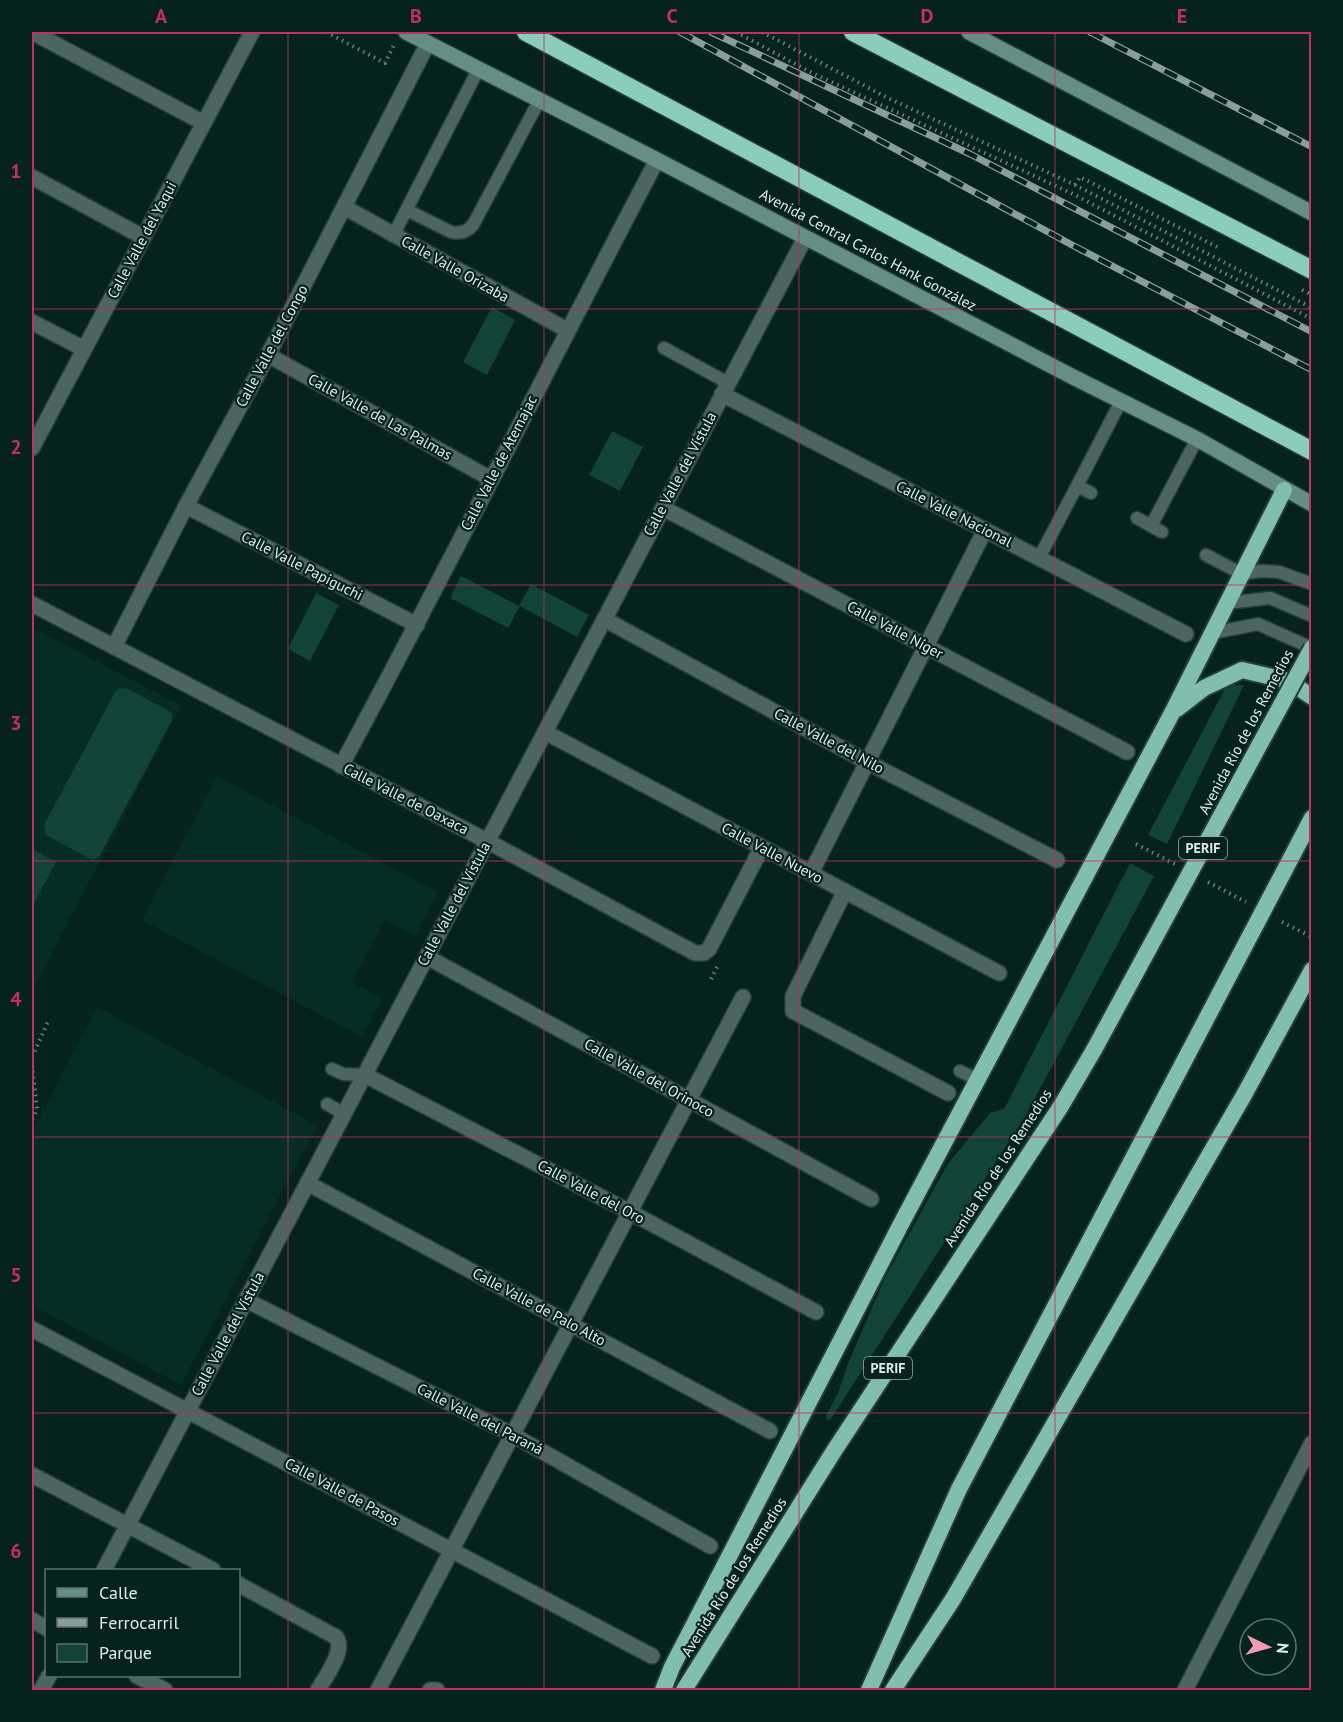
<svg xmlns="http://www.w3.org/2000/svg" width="1343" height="1722" viewBox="0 0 1343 1722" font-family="'PT Sans',sans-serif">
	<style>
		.built { fill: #052d26 }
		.green { fill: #114339 }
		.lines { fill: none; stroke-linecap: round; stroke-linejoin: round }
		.service-casing { stroke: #243e38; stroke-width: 15 }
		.pedestrian-casing { stroke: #243e38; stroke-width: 18 }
		.minor-casing { stroke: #243e38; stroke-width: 18 }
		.secondary-casing { stroke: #243e38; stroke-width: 18 }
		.trunk-casing { stroke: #243e38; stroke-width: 20 }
		.motorway-casing { stroke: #243e38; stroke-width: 21 }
		.path { stroke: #6c827d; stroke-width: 4; stroke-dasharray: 1.5 4.5; stroke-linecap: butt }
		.service { stroke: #4c655f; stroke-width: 12 }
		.pedestrian { stroke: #4c655f; stroke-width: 15 }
		.minor { stroke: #4c655f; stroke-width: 15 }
		.secondary { stroke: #658f85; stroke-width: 15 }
		.trunk { stroke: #82beaf; stroke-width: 16 }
		.motorway { stroke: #8acdbc; stroke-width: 18 }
		.rail-casing { stroke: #899e98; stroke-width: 7 }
		.rail { stroke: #06221c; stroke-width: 4.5; stroke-dasharray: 14; stroke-linecap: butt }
		.trunk-bridge-casing { stroke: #243e38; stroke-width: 20; stroke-linecap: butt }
		.trunk-bridge { stroke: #82beaf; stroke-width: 16 }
		.grid { fill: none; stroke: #c52d69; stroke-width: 1.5; stroke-opacity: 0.55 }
		.labels { text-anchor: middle; stroke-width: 4.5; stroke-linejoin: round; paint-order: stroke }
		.shield { fill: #06221c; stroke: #9cafaa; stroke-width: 1.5 }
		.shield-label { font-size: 14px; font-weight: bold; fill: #dcece7 }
		.street-label { font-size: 15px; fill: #dcece7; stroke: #06221c }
		.neatline { fill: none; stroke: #c52d69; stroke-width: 2 }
		.grid-label { font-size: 20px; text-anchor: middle; font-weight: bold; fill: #c52d69 }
	</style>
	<rect width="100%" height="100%" fill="#06221c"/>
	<!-- built -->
	<path class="built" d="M32 627 181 706 32 991Z
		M217 776 438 892 415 936 385 920 352 982 382 999 362 1037 142 920Z
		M97 1007 317 1125 181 1385 32 1305V1132Z"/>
	<!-- green -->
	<path class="green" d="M492 307 515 320 487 375 463 362Z
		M612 431 643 447 620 491 589 475Z
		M461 576 519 606 531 584 589 615 577 637 520 606 508 628 450 598Z
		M316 593 339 605 310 661 288 649Z
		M1227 685H1244L1167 844 1148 835Z
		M119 689 126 688 169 711 172 714V720L100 855 96 859 92 860 46 835 44 825 115 692Z
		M32 849 56 862 32 907Z
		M1130 863 1154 876 1026 1115 831 1419 827 1420 826 1416 838 1393 849 1361 885 1278 947 1165 990 1113 1004 1109Z"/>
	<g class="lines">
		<!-- service casing -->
		<g class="service-casing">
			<path id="service" d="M407 210 451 232C460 234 467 232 473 225L540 99
				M393 236 479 68
				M664 348 728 383
				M1091 493 1077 486 1121 401
				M1137 518 1162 532
				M1151 526 1197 439
				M1206 555 1242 574 1261 571 1279 572 1312 584
				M1039 558 1077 486
				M1227 603 1270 598 1312 616
				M1212 633 1258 624 1312 648
				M332 1069 343 1074 365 1075
				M960 1071 978 1080
				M327 1104 344 1114"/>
		</g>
		<!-- pedestrian casing -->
		<g class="pedestrian-casing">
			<path id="pedestrian" d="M811 873 985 530
				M378 1690 743 997"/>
		</g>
		<!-- minor casing -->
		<g class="minor-casing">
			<path id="minor" d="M32 32 204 123
				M32 177 143 237
				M344 207 567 330
				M32 322 84 349
				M268 355 491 479
				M722 394 1186 634
				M32 448 252 32
				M186 506 417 625
				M663 508 1127 752
				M32 604 487 841 695 953H704L709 949 762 847
				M604 619 867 762 1057 860
				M114 647 186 506 268 355 428 43
				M545 732 999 973
				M341 766C450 565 551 361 657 160
				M845 891 793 996V1011L948 1093
				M427 957 871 1199
				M365 1075 630 1212 816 1312
				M307 1183 770 1431
				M246 1300 513 1435 710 1546
				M32 1329 652 1656
				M32 1475 213 1570
				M104 1570 805 238
				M238 1584 336 1637C346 1651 325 1677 318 1690
				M32 1620 46 1628
				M137 1676 165 1690
				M41 1690 49 1676
				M430 1690H437
				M1185 1690 1312 1443"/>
		</g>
		<!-- secondary casing -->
		<g class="secondary-casing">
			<path id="secondary" d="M406 32 657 160 1075 378 1197 439 1312 504
				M969 32 1312 213"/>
		</g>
		<!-- trunk casing -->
		<g class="trunk-casing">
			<path id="trunk" d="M1177 709 1204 688 1242 670 1289 681 1312 697
				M663 1690 672 1667 901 1224 1172 713 1284 490
				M684 1690 834 1451 1061 1106 1095 1048
				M869 1690 959 1489 1312 818
				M893 1690 953 1599 1244 1095 1312 970"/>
		</g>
		<!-- motorway casing -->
		<g class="motorway-casing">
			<path id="motorway" d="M526 32 1312 451
				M853 32 1312 270"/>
		</g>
		<!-- path -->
		<path class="path" d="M326 32 385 63 394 45
			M736 32 812 73 1071 193 1312 319
			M762 32 888 98 1075 185 1312 308
			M1075 185 1080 177 1221 249
			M1302 290 1312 295
			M1136 844 1175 864
			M1208 882 1246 902
			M1282 922 1312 937
			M711 979 717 967
			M32 1057 48 1022
			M32 1065 37 1109 32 1120"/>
		<!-- service -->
		<use href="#service" class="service"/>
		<!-- pedestrian -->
		<use href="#pedestrian" class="pedestrian"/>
		<!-- minor -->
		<use href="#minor" class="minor"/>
		<!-- secondary -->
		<use href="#secondary" class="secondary"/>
		<!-- trunk -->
		<use href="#trunk" class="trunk"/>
		<!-- motorway -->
		<use href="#motorway" class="motorway"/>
		<!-- rail casing -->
		<g class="rail-casing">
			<path id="rail" d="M680 32 1072 245 1312 370
				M711 32 970 154 1312 332
				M1090 32 1312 147"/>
		</g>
		<!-- rail -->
		<use href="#rail" class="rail"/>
		<!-- trunk-bridge casing -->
		<g class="trunk-bridge-casing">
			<path id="trunk-bridge" d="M1095 1048 1312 648"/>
		</g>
		<!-- trunk-bridge -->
		<use href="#trunk-bridge" class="trunk-bridge"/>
	</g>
	<!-- grid -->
	<path class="grid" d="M288 32V1690M544 32V1690M799 32V1690M1055 32V1690M32 309H1312M32 585H1312M32 861H1312M32 1137H1312M32 1413H1312"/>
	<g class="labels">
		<!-- shield labels -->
		<g class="shield">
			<rect x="1179" y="837" width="48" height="22" rx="4.5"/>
			<rect x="864" y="1357" width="48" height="22" rx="4.5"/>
		</g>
		<g class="shield-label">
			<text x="1203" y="853">PERIF</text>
			<text x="888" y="1373">PERIF</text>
		</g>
		<!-- street labels -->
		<g class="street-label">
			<text transform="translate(142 240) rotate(-62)" y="5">Calle Valle del Yaqui</text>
			<text transform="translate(868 250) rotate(28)" y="5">Avenida Central Carlos Hank González</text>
			<text transform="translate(455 269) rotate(29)" y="5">Calle Valle Orizaba</text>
			<text transform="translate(272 346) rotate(-62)" y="5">Calle Valle del Congo</text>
			<text transform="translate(380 417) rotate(29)" y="5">Calle Valle de Las Palmas</text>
			<text transform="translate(499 463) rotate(-63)" y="5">Calle Valle de Atemajac</text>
			<text transform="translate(680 474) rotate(-62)" y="5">Calle Valle del Vístula</text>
			<text transform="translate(954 514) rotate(27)" y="5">Calle Valle Nacional</text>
			<text transform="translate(302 566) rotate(27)" y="5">Calle Valle Papiguchi</text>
			<text transform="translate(895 630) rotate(28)" y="5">Calle Valle Níger</text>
			<text transform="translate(1246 732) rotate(-62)" y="5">Avenida Río de los Remedios</text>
			<text transform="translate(829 741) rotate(28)" y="5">Calle Valle del Nilo</text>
			<text transform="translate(406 799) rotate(27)" y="5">Calle Valle de Oaxaca</text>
			<text transform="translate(772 853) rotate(28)" y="5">Calle Valle Nuevo</text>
			<text transform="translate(454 904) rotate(-62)" y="5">Calle Valle del Vístula</text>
			<text transform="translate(649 1078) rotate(29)" y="5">Calle Valle del Orinoco</text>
			<text transform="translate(998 1168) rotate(-57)" y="5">Avenida Río de los Remedios</text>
			<text transform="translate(591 1192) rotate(28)" y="5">Calle Valle del Oro</text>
			<text transform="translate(539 1307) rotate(28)" y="5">Calle Valle de Palo Alto</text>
			<text transform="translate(228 1334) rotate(-62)" y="5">Calle Valle del Vístula</text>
			<text transform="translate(480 1419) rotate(27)" y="5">Calle Valle del Paraná</text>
			<text transform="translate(342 1492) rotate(28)" y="5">Calle Valle de Pasos</text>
			<text transform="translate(734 1577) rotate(-58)" y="5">Avenida Río de los Remedios</text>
		</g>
	</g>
	<!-- border -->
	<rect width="1343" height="1722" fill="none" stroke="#06221c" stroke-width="66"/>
	<!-- legend -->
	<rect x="45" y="1569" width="195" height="108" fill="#06221c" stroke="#5c736d" stroke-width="1.5"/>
	<rect x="57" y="1588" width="30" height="9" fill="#658f85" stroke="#5c736d" stroke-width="1.5"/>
	<text x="99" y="1599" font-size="18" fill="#dcece7">Calle</text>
	<rect x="57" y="1618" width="30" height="9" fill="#899e98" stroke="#5c736d" stroke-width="1.5"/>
	<text x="99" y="1629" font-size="18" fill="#dcece7">Ferrocarril</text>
	<rect x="57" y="1644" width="30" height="18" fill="#114339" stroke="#5c736d" stroke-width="1.5"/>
	<text x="99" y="1659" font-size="18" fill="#dcece7">Parque</text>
	<!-- north arrow -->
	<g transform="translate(1268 1647) rotate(95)"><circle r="28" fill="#06221c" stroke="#5c736d" stroke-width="1.5"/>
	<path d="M0-4.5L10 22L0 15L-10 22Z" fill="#f09ab6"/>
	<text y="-9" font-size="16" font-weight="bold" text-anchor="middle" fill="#dcece7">N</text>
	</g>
	<rect x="33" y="33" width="1277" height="1656" class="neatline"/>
	<g class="grid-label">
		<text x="161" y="23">A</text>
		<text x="416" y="23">B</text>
		<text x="672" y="23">C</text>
		<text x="927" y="23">D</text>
		<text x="1182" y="23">E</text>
		<text x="16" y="178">1</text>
		<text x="16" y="454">2</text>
		<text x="16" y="730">3</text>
		<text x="16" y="1006">4</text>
		<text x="16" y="1282">5</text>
		<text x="16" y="1558">6</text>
	</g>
</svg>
